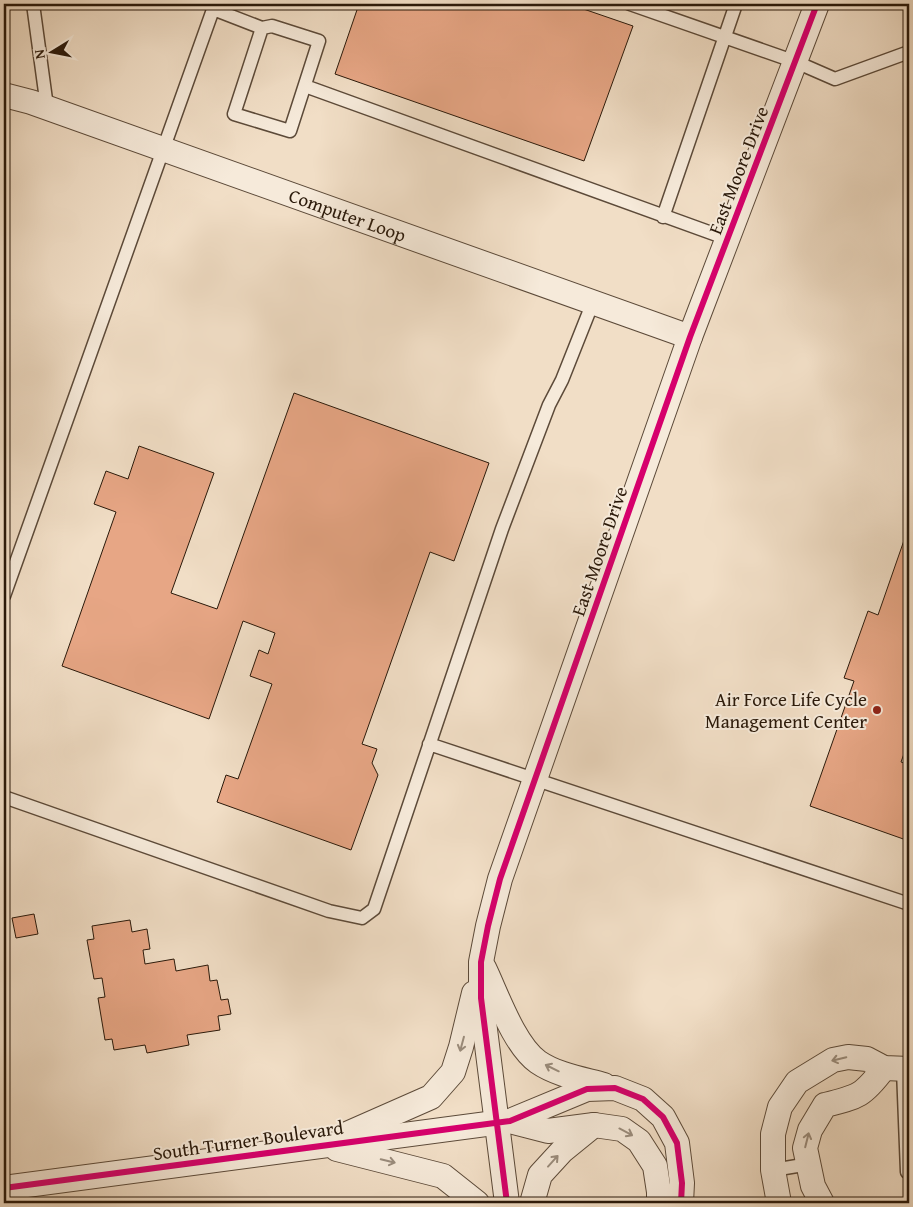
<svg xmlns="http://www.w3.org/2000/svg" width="913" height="1207" viewBox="0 0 913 1207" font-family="'Gentium Book Plus',serif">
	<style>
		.building { fill: #e7a685; stroke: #2a190a }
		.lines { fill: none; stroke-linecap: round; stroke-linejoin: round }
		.lane-casing { stroke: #5c4a39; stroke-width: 15 }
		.street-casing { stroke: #5c4a39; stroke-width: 26 }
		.lane { stroke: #f6eada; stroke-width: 12 }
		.street { stroke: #f6eada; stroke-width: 24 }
		.cycleway-casing { stroke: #f6eada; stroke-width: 9 }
		.cycleway { stroke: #d6006c; stroke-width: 6 }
		.oneway { stroke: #9a8c7c }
		.poi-dot { fill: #8f2418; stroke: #f6eada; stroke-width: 2 }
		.labels { text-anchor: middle; stroke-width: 4; stroke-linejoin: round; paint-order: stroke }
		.street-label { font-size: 19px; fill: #2a190a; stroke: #f6eada }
		.poi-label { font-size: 19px; fill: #2a190a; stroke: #f6eada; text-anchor: end }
	</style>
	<rect width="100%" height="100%" fill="#f1dec6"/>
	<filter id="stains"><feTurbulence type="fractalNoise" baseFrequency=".004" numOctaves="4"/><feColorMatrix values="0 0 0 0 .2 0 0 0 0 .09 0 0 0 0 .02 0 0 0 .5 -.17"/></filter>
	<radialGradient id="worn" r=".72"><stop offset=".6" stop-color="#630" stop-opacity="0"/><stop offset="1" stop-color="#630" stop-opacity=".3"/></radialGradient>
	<!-- building -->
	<path class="building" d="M359 4H569L633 26 584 161 335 74Z
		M294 393 489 463 454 561 430 552 362 744 377 749 372 763 378 775 351 850 217 802 226 775 238 779 272 684 250 676 259 650 268 654 275 633 243 621 209 719 62 666 116 512 94 504 106 471 128 479 139 446 214 473 171 593 217 609Z
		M909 526V740L901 762 909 765V841L810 806 854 681 844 678 868 611 878 615Z
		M34 914 38 934 16 938 12 918Z
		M130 920 132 932 147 929 150 949 143 950 145 964 174 959 176 971 208 965 210 981 217 980 221 1000 228 999 231 1014 218 1016 220 1030 187 1035 189 1045 147 1053 145 1045 114 1050 112 1039 105 1040 98 998 105 997 102 978 94 979 87 940 94 939 92 926Z"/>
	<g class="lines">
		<!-- lane casing -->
		<g class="lane-casing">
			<path id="lane" d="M33 4 47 107
				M630 4 796 62 835 79 909 52
				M213 9 262 28 272 26 319 41 290 131 234 114 262 28
				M305 86 728 239
				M663 217 736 4
				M4 596 215 4
				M429 744 909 904
				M4 797 329 911 362 918 374 909 502 529 549 405 562 380 593 302
				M903 1070 907 1172H909
				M773 1170 809 1164"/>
		</g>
		<!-- street casing -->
		<g class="street-casing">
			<g id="street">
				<path id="s1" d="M4 95 31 102 690 337"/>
				<path d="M484 968C497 995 514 1045 538 1062 557 1075 582 1079 604 1085"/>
				<path d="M510 1121 548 1131 594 1125 622 1129 639 1141 655 1166 659 1192V1203"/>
				<path d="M347 1134 431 1097 453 1072 461 1047 474 993"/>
				<path d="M337 1149 443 1176 477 1203"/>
				<path d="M4 1188 510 1121 587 1089 615 1088 643 1099 663 1117 677 1143 682 1183 681 1203"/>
				<path d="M507 1203 481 998V962L488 926 500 879 690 337 817 4"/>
				<path d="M532 1203 540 1175 562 1151 594 1125"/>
				<path d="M779 1203 773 1170V1134L780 1107 797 1082 833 1060 848 1057 867 1059 884 1068 909 1069"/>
				<path d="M822 1203 813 1186 805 1148 810 1130 825 1105C858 1097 863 1096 884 1068"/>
			</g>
		</g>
		<!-- lane -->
		<use href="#lane" class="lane"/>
		<!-- street -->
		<use href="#street" class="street"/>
		<!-- cycleway casing -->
		<g class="cycleway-casing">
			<path id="cycleway" d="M4 1188 510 1121 587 1089 615 1088 643 1099 663 1117 677 1143 682 1183 681 1203
				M507 1203 481 998V962L488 926 500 879 690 337 817 4"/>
		</g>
		<!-- cycleway -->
		<use href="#cycleway" class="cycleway"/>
	</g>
	<!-- one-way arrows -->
	<defs><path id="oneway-shaft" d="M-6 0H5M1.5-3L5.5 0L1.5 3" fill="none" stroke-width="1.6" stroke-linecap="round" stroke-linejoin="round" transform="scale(1.25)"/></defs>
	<g class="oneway">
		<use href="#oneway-shaft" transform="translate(462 1044) rotate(105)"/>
		<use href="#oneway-shaft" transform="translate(839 1059) rotate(167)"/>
		<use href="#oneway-shaft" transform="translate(552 1068) rotate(-154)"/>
		<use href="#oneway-shaft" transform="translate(626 1132) rotate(28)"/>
		<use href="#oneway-shaft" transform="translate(807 1140) rotate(-76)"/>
		<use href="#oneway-shaft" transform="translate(388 1161) rotate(14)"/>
		<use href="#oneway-shaft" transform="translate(553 1161) rotate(-48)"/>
	</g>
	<!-- markers -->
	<circle class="poi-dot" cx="877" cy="710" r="5"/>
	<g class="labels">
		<!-- street labels -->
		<g class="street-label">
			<text transform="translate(738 170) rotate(-69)" y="7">East Moore Drive</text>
			<text dy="7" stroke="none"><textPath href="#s1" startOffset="364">Computer Loop</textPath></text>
			<text transform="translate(599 551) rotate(-71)" y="7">East Moore Drive</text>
			<text transform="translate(248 1140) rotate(-8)" y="7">South Turner Boulevard</text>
		</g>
		<!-- poi labels -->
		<g class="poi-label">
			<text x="867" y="706">Air Force Life Cycle<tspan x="867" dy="22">Management Center</tspan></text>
		</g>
	</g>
	<!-- margin -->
	<rect width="913" height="1207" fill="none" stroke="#f1dec6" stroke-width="20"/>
	<rect x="5" y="5" width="903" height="1197" fill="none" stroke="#2a190a" stroke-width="2.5"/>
	<rect x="10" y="10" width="893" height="1187" fill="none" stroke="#2a190a"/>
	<!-- north arrow -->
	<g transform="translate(52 52) rotate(260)" stroke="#f6eada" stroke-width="4" paint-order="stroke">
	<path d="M0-4L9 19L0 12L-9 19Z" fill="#2a190a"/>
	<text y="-8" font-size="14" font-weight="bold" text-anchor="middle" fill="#2a190a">N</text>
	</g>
	<rect width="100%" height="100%" filter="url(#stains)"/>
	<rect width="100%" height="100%" fill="url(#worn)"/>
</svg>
